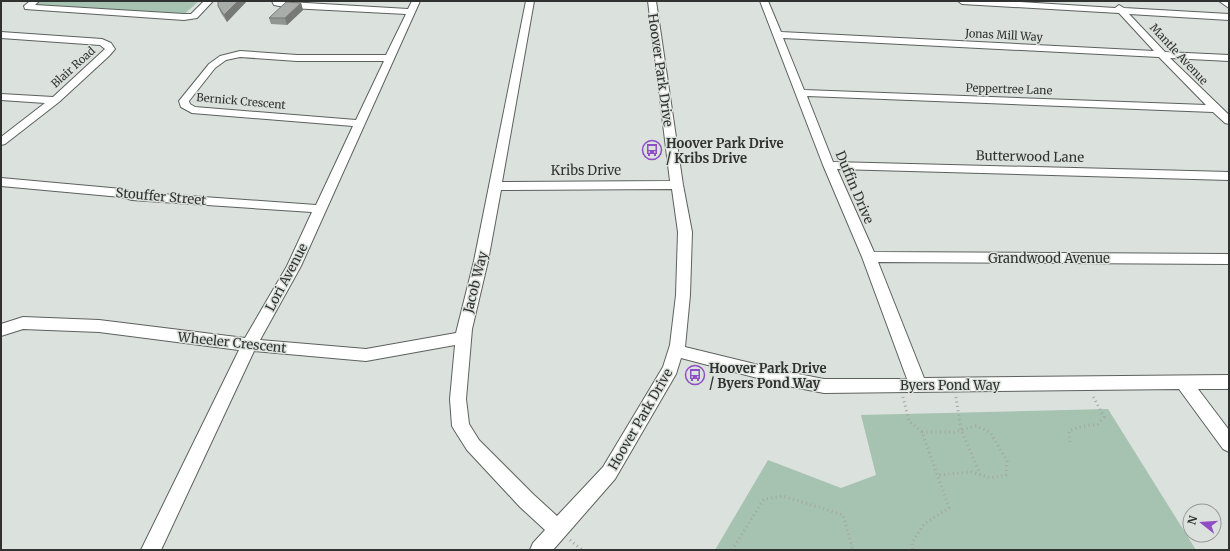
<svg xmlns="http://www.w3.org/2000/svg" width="1230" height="551" viewBox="0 0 1230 551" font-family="Merriweather,serif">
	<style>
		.green { fill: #a6c2b0 }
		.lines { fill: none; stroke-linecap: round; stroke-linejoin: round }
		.minor-casing { stroke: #5c615e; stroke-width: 2 }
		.path { stroke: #a2a7a4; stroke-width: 3; stroke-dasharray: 1 3.5; stroke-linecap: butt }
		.minor { fill: #fff; fill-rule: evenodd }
		.wall { fill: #909591 }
		.shaded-wall { fill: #767976 }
		.building { fill: #a8ada9; stroke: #767976 }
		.labels { text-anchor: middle; stroke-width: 3; stroke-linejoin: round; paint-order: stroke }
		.far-street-label { font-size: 11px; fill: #303231; stroke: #dbe1dd }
		.street-label { font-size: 13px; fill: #303231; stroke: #dbe1dd }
		.poi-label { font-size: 13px; font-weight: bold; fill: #303231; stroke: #dbe1dd; text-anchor: start }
	</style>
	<rect width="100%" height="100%" fill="#dbe1dd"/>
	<!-- green -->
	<path class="green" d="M30 1H199L181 17 23 6Z
		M1108 409 1196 550H715L768 460 841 488 876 475 861 415Z"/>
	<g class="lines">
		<!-- minor casing -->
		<g class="minor-casing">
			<path id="minor" d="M30 1H39L35 5 184 14H191L204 1H213L197 18 184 20 25 9 24 6Z
				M272 1 408 9 412 1H420L301 266 260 340 366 349 456 333 474 261 526 1H534L502 182 670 181 648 1H656L683 185 692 232 690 295 685 347 788 372 824 379H907L862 257 823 165 760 1H768L781 32 1154 51 1119 13 962 4 958 1H1004L1115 8 1119 5 1124 8 1229 14V20L1129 14 1165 52 1229 55V61L1170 58 1229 115V124L1225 123 1213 112 807 96 833 162 1229 172V180L837 169 874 252 1229 254V264L878 262 924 378 1229 375V389H1198L1229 430V452L1223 449 1179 389 824 393 788 386 681 358 676 374 615 479 553 550H530L533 543 545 530 520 507 467 450 455 431 452 426 450 399 455 345 366 361 254 351 161 550H141L239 350 99 332 23 329 1 336V324L23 317 99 320 245 338 287 266 312 212 132 200 121 197 1 186V178L122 189 133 192 316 205 353 126 192 113 181 107 179 101 209 64 220 56 240 51 297 55H386L406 14 290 8 274 5ZM783 38 1159 57 1206 105 804 90ZM240 57 297 61H384L356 120 195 107 190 104 189 101 215 68 226 60ZM672 189 678 232 676 295 670 345 663 367 603 467 557 516 534 495 479 440 469 424 466 399 472 329 488 261 501 190Z
				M1219 1H1229V8Z
				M1 32 102 39 111 43 115 49 109 56 59 102 5 144 1 145V137L45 103 1 100V94L53 97 105 49 100 45 1 38Z"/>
		</g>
		<!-- path -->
		<path class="path" d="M903 397 909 421 922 432 949 508 924 524 912 543 913 550
			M956 397 961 430 980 474
			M922 432H954L976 426 990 432 1007 461 1006 475 991 478 971 472 937 475
			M1070 442 1069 431 1079 427 1098 424 1104 417 1093 396
			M570 540 582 550
			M732 550 764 499 783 496 843 515 853 550"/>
		<!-- minor -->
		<use href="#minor" class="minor"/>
	</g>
	<!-- wall -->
	<path class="wall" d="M218 1H247L227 22 221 13 218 6Z
		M297 1H313L312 2Z
		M301 3 303 10 287 25 271 24 269 18Z"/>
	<!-- shaded-wall -->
	<path class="shaded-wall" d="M238 1H247L227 22 224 15Z
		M301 3 303 10 287 25 285 18Z"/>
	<!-- building -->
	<path class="building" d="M218 1H238L224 15 218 6Z
		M286 2 301 3 285 18H269Z"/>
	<!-- icons -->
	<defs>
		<g id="bus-ring" transform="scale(1)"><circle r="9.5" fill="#dbe1dd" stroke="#8f4ec4" stroke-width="1.5"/><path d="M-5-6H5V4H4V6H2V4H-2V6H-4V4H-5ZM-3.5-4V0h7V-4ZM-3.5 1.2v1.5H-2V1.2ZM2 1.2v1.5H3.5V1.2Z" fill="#8f4ec4"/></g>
	</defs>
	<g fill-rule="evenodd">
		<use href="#bus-ring" x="652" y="150"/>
		<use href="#bus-ring" x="695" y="375"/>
	</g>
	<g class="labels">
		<!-- far-street labels -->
		<g class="far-street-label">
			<text transform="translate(1004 35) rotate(3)" y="4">Jonas Mill Way</text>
			<text transform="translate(1179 54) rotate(47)" y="4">Mantle Avenue</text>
			<text transform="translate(73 67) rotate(-42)" y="4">Blair Road</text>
			<text transform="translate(1009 89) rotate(2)" y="4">Peppertree Lane</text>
			<text transform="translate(241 101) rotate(5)" y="4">Bernick Crescent</text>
		</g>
		<!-- street labels -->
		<g class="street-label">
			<text transform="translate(661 70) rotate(82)" y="5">Hoover Park Drive</text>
			<text transform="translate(1030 156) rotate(1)" y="5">Butterwood Lane</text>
			<text x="586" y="175">Kribs Drive</text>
			<text transform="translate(855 187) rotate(67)" y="5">Duffin Drive</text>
			<text transform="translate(161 196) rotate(5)" y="5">Stouffer Street</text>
			<text x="1049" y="263">Grandwood Avenue</text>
			<text transform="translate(286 277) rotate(-62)" y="5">Lori Avenue</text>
			<text transform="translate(475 282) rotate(-76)" y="5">Jacob Way</text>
			<text transform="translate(232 342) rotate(6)" y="5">Wheeler Crescent</text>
			<text x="950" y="390">Byers Pond Way</text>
			<text transform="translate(640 419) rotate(-60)" y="5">Hoover Park Drive</text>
		</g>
		<!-- poi labels -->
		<g class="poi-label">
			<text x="666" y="148">Hoover Park Drive<tspan x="666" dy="15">/ Kribs Drive</tspan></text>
			<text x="709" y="373">Hoover Park Drive<tspan x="709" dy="15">/ Byers Pond Way</tspan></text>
		</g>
	</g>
	<!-- border -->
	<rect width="1230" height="551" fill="none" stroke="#303231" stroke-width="4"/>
	<!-- north arrow -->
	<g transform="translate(1202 523) rotate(287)"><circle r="19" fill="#dbe1dd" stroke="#979b98"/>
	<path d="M0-3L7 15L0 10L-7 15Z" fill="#8f4ec4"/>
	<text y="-6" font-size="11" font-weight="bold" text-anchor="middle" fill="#303231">N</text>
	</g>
</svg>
